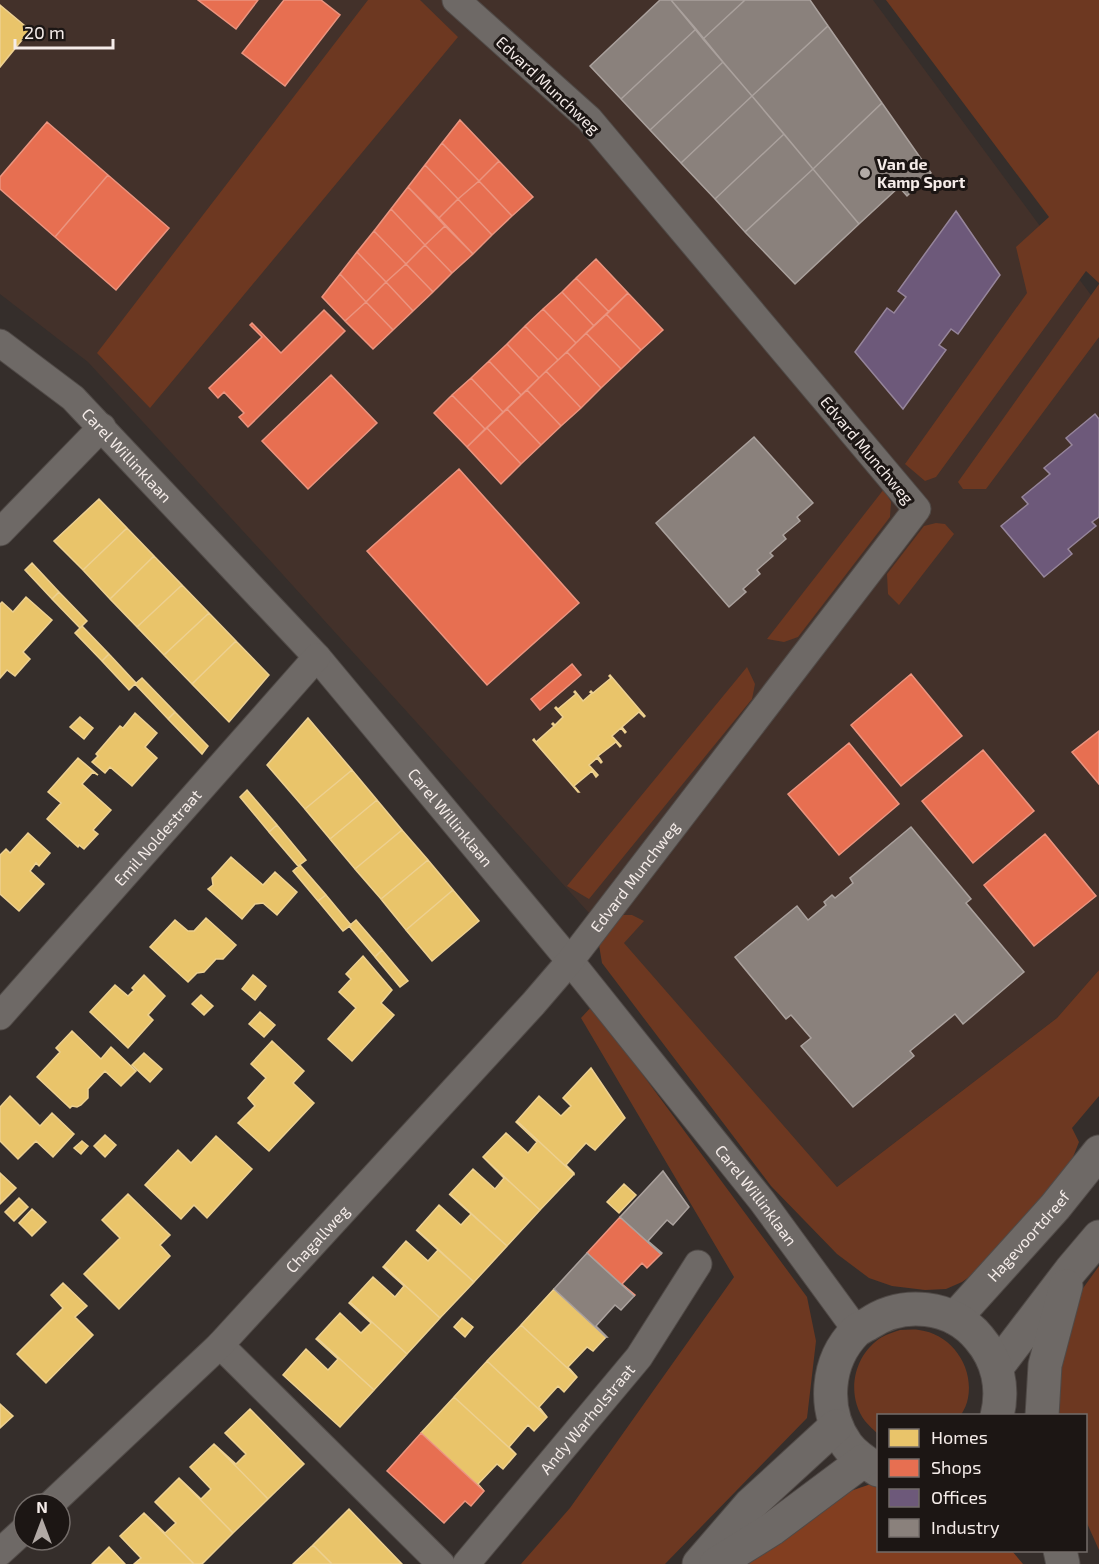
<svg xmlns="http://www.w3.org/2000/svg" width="1099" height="1564" viewBox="0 0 1099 1564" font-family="'Exo 2',sans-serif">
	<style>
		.built { fill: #43312a }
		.green { fill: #6d3821 }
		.forest { fill: #823e20 }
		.homes { fill: #e9c46a; stroke: #edd090; stroke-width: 1.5 }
		.shops { fill: #e76f51; stroke: #eb947f; stroke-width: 1.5 }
		.offices { fill: #6d597a; stroke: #96859b; stroke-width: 1.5 }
		.industry { fill: #8a817c; stroke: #aaa19d; stroke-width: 1.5 }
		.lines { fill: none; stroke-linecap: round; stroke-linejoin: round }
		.minor-casing { stroke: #504a47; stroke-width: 29 }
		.secondary-casing { stroke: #504a47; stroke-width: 35 }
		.minor { stroke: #6e6966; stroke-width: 27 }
		.secondary { stroke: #6e6966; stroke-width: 33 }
		.poi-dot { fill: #b2aaa6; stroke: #1c1614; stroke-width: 2 }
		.labels { text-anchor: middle; stroke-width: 6; stroke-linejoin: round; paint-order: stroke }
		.street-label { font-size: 16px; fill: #f5ece9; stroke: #1c1614 }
		.poi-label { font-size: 16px; font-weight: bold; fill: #f5ece9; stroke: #1c1614; text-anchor: start }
	</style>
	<rect width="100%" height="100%" fill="#352e2b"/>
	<!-- built -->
	<path class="built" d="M0 0H873L1099 306V970L1057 1018 837 1187 275 566 88 362 0 294Z"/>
	<!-- green -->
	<path class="green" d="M368 0H420L458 37 150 408 97 353Z
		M886 0H1099V283L1086 271 936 477 925 481 905 464 1027 293 1016 247 1049 217Z
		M1099 284V337L986 489H963L958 482Z
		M884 489 891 502 890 517 798 637 784 642 767 639Z
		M936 523 945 524 954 534 899 605 888 594 887 574 924 526Z
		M747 667 755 684 752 699 589 899 567 886Z
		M619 915H632L644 921 624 943 837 1187 1057 1018 1099 970V1096L1072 1128 1079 1142 1067 1172 979 1270 962 1282 946 1289 925 1290 892 1286 869 1278 837 1254 771 1186 602 963 599 945Z
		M592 1006 807 1297 816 1341 807 1418 665 1564H521L570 1508 734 1277 581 1018Z
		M1099 1266V1550L1086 1521V1416H1052V1412L1076 1298Z
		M900 1330C906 1330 913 1329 919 1330 951 1334 974 1366 968 1398 967 1404 964 1410 961 1415L878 1416V1434C874 1430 869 1426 865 1421 845 1394 854 1354 882 1337 887 1334 894 1332 900 1330Z"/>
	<!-- forest -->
	<path class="forest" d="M868 1485H878V1550L1012 1551 1023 1564H737L830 1498Z"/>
	<!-- homes -->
	<path class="homes" d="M0 5 30 30 0 67Z
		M99 499 127 528 83 570 54 541Z
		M127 528 154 556 110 599 83 570Z
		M154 556 182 585 137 627 110 599Z
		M32 563 59 592 52 599 25 570Z
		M182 585 209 613 164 655 137 627Z
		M59 592 87 621 80 628 52 599Z
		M26 597 52 620 23 652 30 659 15 676 7 670 0 678V604L2 602 13 612Z
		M209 613 236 641 192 684 164 655Z
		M82 626 109 654 102 661 75 633Z
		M236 641 269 675 229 722 192 684Z
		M109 654 136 683 129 690 102 661Z
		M610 675 645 716 644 717 639 712 622 727 626 732 625 733 621 728 612 736 621 746 620 747 616 742 598 756 602 762 601 763 597 758 589 765 598 775 596 777 592 771 574 786 579 792H578L533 740 534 739 536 742 554 726 552 724 553 723 555 725 563 717 555 708 556 707 558 709 576 694 574 692 575 691 583 701 592 693 590 692 591 691 593 693 611 678 609 676Z
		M142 678 175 712 168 719 135 684Z
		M175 712 208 746 202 754 168 719Z
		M135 713 157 733 145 747 157 758 132 786 110 767 105 773 92 762 98 756 96 754 120 726 123 728Z
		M80 717 93 728 84 739 70 727Z
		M308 718 352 770 305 809 267 765Z
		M78 758 98 775 93 772 82 784 111 810 93 830 98 834 84 849 79 845 78 847 47 819 61 803 48 792Z
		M352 770 377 800 330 839 305 809Z
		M247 790 277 825 269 832 240 797Z
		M377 800 402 830 355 869 330 839Z
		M277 825 306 860 298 866 269 832Z
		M402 830 428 860 381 899 355 869Z
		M28 833 50 853 39 866 36 863 30 871 44 884 19 911 0 894V855L6 849 10 853Z
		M231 857 263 885 275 872 297 892 277 915 263 903 255 904 242 919 208 889 213 885 212 878Z
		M428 860 453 890 406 930 381 899Z
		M300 865 326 895 318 901 293 871Z
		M453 890 479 921 432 961 406 930Z
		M326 895 351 925 343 931 318 901Z
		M206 918 236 945 223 959H216L204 972 197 973 188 982 150 947 175 920 188 931H194Z
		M356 920 382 950 375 957 349 926Z
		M382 950 408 981 400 987 375 957Z
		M363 956 392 990 381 1003 394 1015 352 1061 328 1039 356 1008 339 992 351 979 346 974Z
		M144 975 165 996 148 1015 153 1020 128 1048 90 1012 115 985 128 996 134 990 132 988Z
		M253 975 266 986 255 1000 242 989Z
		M201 995 213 1006 204 1015 192 1004Z
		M260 1012 275 1025 264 1037 249 1024Z
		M72 1031 101 1059 111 1047 136 1071 121 1086 105 1071 88 1089V1098L81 1105 77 1107 72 1106 70 1108 37 1077 60 1052 56 1048Z
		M272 1041 304 1071 293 1083 314 1103 269 1151 238 1123 255 1106 248 1098 266 1078 251 1064Z
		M144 1053 162 1069 150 1082 132 1065Z
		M591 1068 625 1118 595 1150 586 1143 566 1165 574 1173V1174L517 1121 539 1096 561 1116 571 1106 563 1098Z
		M10 1096 40 1126 52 1113 74 1134 53 1157 36 1141 18 1159 0 1141V1107Z
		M517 1121 574 1174 540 1210 483 1157 506 1133 528 1153 537 1142 516 1122Z
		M105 1135 116 1145 105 1157 94 1146Z
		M216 1136 252 1169 207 1218 194 1205 181 1219 145 1185 178 1150 191 1163Z
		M82 1141 88 1146 81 1154 74 1148Z
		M483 1157 540 1210 507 1246 450 1194 473 1169 495 1189 504 1178Z
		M0 1173 16 1188 0 1204Z
		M624 1184 636 1195 619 1213 607 1202Z
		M128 1194 170 1235 160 1245 170 1256 119 1309 84 1274 120 1238 102 1220Z
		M449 1194 507 1246 474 1282 417 1230 439 1205 461 1225 471 1214Z
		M19 1198 28 1207 14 1221 5 1212Z
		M32 1209 46 1222 32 1236 19 1223Z
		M416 1230 474 1282 440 1318 384 1266 406 1241 428 1261 438 1250Z
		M384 1266 440 1318 407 1354 350 1302 373 1277 395 1297 404 1286 383 1267Z
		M63 1283 87 1306 75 1317 93 1335 46 1383 17 1354 63 1308 51 1295Z
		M554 1289 606 1337 593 1351 587 1347 568 1367 577 1377 521 1325Z
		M350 1302 407 1354 374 1390 317 1338 340 1313 361 1333 371 1323 349 1303Z
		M462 1318 473 1327 465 1337 454 1327Z
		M521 1325 577 1377 564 1392 558 1386 539 1407 547 1417 487 1361Z
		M317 1338 374 1390 340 1427 283 1375 306 1349 328 1370 338 1359 316 1339Z
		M487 1361 547 1417 534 1431 528 1425 509 1447 516 1454 454 1397Z
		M454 1397 516 1454 503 1469 497 1464 478 1484 484 1491 421 1433Z
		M0 1404 13 1416 0 1428Z
		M250 1409 304 1464 268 1499 214 1444 236 1464 246 1454 225 1433Z
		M214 1444 268 1499 233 1533 179 1478 201 1499 211 1489 190 1467Z
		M179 1478 233 1533 202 1564H194L144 1513 165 1533 176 1523 155 1502Z
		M349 1509 402 1564H332L313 1545Z
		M144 1513 194 1564H134L141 1558 120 1536Z
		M313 1545 332 1564H293Z
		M109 1547 125 1564H92Z"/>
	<!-- shops -->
	<path class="shops" d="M198 0H258L236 29Z
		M284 0H321L340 15 285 86 242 53Z
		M460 120 499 161 479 181 442 143Z
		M47 122 108 175 55 237 0 189V177Z
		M442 143 479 181 458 199 425 165Z
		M499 161 533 197 512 216 479 181Z
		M425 165 458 199 439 218 408 187Z
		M108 175 169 228 116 290 55 237Z
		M479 181 512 216 492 235 458 199Z
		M408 187 445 226 425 245 391 209Z
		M458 199 492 235 473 254 439 218Z
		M391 209 425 245 406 264 374 231Z
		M445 226 473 254 452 273 425 245Z
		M374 231 406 264 386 282 357 252Z
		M425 245 452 273 433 292 406 264Z
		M357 252 386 282 366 302 340 274Z
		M596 259 628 293 609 312 576 278Z
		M406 264 433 292 413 311 386 282Z
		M340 274 366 302 345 321 322 297Z
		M576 278 609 312 594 326 562 292Z
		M386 282 413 311 393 330 366 302Z
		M562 292 594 326 576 343 543 309Z
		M628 293 663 330 641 350 606 314Z
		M366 302 393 330 373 349 345 321Z
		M543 309 576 343 558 360 525 326Z
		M324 310 345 331 248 427 239 417 244 413 224 392 218 398 209 388 262 337 250 325 252 323 281 353Z
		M606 314 641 350 621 369 586 333Z
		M525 326 558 360 539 378 507 344Z
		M586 333 621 369 601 388 567 352Z
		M507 344 539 378 521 395 489 361Z
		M567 352 601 388 581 408 546 371Z
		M489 361 521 395 503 412 471 378Z
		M546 371 581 408 561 426 527 390Z
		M331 375 377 423 308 489 262 441Z
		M471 378 503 412 485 429 452 395Z
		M527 390 561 426 541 445 507 409Z
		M452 395 485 429 467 447 434 413Z
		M507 409 541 445 521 464 487 428Z
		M487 428 521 464 501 484 467 447Z
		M459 469 579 603 487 685 367 551Z
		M572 664 581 675 540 710 531 699Z
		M911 674 962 736 901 786 851 725Z
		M1099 731V784L1072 752Z
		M849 743 899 804 839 855 788 794Z
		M983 750 1034 811 973 863 922 801Z
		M1045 834 1096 896 1034 946 984 885Z
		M620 1217 661 1254 647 1268 642 1263 622 1284 635 1295 634 1296 587 1253Z
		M421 1433 484 1491 471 1506 465 1501 444 1523 387 1471Z"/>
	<!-- offices -->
	<path class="offices" d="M956 211 1000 275 958 334 951 329 939 345 946 350 903 409 855 352 887 308 894 313 906 297 898 291Z
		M1095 414 1099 419V517L1092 522 1096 526 1068 549 1072 554 1044 577 1001 526 1028 504 1022 497 1050 474 1044 468 1072 445 1066 438Z"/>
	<!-- industry -->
	<path class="industry" d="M660 0H671L696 29 621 99 590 66Z
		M671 0H745L703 39Z
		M745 0H810L828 26 752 96 703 39Z
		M828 26 882 103 813 169 752 96Z
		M696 29 723 62 650 130 621 99Z
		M723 62 752 96 681 163 650 130Z
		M752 96 784 134 715 199 681 163Z
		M882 103 931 173 907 196 899 187 859 224 813 169Z
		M784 134 813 169 745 232 715 199Z
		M813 169 859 224 795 284 745 232Z
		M754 437 813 503 797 517 800 521 783 535 786 539 770 553 773 556 757 570 760 574 743 589 746 592 729 607 656 523Z
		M911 827 971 899 966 903 1024 972 963 1024 955 1014 910 1051 914 1056 853 1107 801 1046 811 1038 791 1015 786 1019 735 957 797 906 808 920 826 905 824 902 832 895 835 898 853 883 850 878Z
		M663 1171 689 1207 673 1225 667 1220 648 1241 662 1253 661 1254 620 1217Z
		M587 1253 634 1296 621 1310 615 1305 596 1326 607 1337H606L554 1289Z"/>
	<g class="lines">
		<!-- minor casing -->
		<g class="minor-casing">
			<g id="minor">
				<path id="s1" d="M0 343 73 398 317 657 570 961 762 1201 857 1331"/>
				<path d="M0 532 102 427"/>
				<path id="s2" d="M0 1016 317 657"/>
				<path d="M220 1345 441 1564"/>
				<path id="s3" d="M51 1504 220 1345 533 1004 570 961 917 509 589 119 456 0"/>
				<path d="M0 1552 24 1530"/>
				<path id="s4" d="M466 1564 639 1357 698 1264"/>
			</g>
		</g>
		<!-- secondary casing -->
		<g class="secondary-casing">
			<g id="secondary">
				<path id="s5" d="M955 1318 1055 1207 1099 1152"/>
				<path d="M997 1367 1071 1270 1099 1237"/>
				<path d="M1042 1416 1045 1365 1066 1286"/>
				<path d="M878 1470C867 1463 855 1456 847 1445 822 1410 826 1361 856 1331 860 1328 864 1326 868 1324 903 1300 952 1305 979 1338 998 1360 1004 1388 997 1416"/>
				<path d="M1060 1550 1063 1564"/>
				<path d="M699 1564 750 1505 836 1426"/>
				<path d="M716 1564 772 1529 863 1461"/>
			</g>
		</g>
		<!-- minor -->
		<use href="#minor" class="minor"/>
		<!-- secondary -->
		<use href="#secondary" class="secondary"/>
	</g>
	<!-- markers -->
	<circle class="poi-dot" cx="865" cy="173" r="6"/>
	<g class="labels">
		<!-- street labels -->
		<g class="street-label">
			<text transform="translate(548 85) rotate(43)" y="6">Edvard Munchweg</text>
			<text transform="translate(867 450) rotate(50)" y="6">Edvard Munchweg</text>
			<text dy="6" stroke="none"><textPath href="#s1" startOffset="170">Carel Willinklaan</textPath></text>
			<text dy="6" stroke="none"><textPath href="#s1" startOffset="656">Carel Willinklaan</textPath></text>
			<text dy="6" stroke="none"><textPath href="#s2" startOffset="238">Emil Noldestraat</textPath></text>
			<text dy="6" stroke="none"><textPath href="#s3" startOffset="858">Edvard Munchweg</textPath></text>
			<text dy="6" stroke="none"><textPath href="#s1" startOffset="1142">Carel Willinklaan</textPath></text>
			<text dy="6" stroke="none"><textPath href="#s5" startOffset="110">Hagevoortdreef</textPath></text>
			<text dy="6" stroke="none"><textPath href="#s3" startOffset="376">Chagallweg</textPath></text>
			<text dy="6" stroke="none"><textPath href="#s4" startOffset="189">Andy Warholstraat</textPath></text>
		</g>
		<!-- poi labels -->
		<g class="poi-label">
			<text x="877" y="170">Van de<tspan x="877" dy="18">Kamp Sport</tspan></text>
		</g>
	</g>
	<!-- legend -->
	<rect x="877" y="1414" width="210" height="138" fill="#1c1614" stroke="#736c69" stroke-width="1.5"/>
	<rect x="889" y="1429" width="30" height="18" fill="#e9c46a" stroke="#736c69" stroke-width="1.5"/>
	<text x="931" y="1444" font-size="18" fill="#f5ece9">Homes</text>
	<rect x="889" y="1459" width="30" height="18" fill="#e76f51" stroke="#736c69" stroke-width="1.5"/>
	<text x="931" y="1474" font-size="18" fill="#f5ece9">Shops</text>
	<rect x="889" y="1489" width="30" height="18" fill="#6d597a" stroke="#736c69" stroke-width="1.5"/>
	<text x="931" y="1504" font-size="18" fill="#f5ece9">Offices</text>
	<rect x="889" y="1519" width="30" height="18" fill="#8a817c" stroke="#736c69" stroke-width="1.5"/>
	<text x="931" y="1534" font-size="18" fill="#f5ece9">Industry</text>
	<!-- north arrow -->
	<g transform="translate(42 1522)"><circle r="28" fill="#1c1614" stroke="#736c69" stroke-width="1.5"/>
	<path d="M0-4.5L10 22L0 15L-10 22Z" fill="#b2aaa6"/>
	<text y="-9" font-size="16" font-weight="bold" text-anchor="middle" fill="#f5ece9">N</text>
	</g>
	<!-- scale -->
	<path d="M15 39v9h98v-9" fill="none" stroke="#f5ece9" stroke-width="3"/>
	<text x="24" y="39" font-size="18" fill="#f5ece9" stroke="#1c1614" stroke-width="4.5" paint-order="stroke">20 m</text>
</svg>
